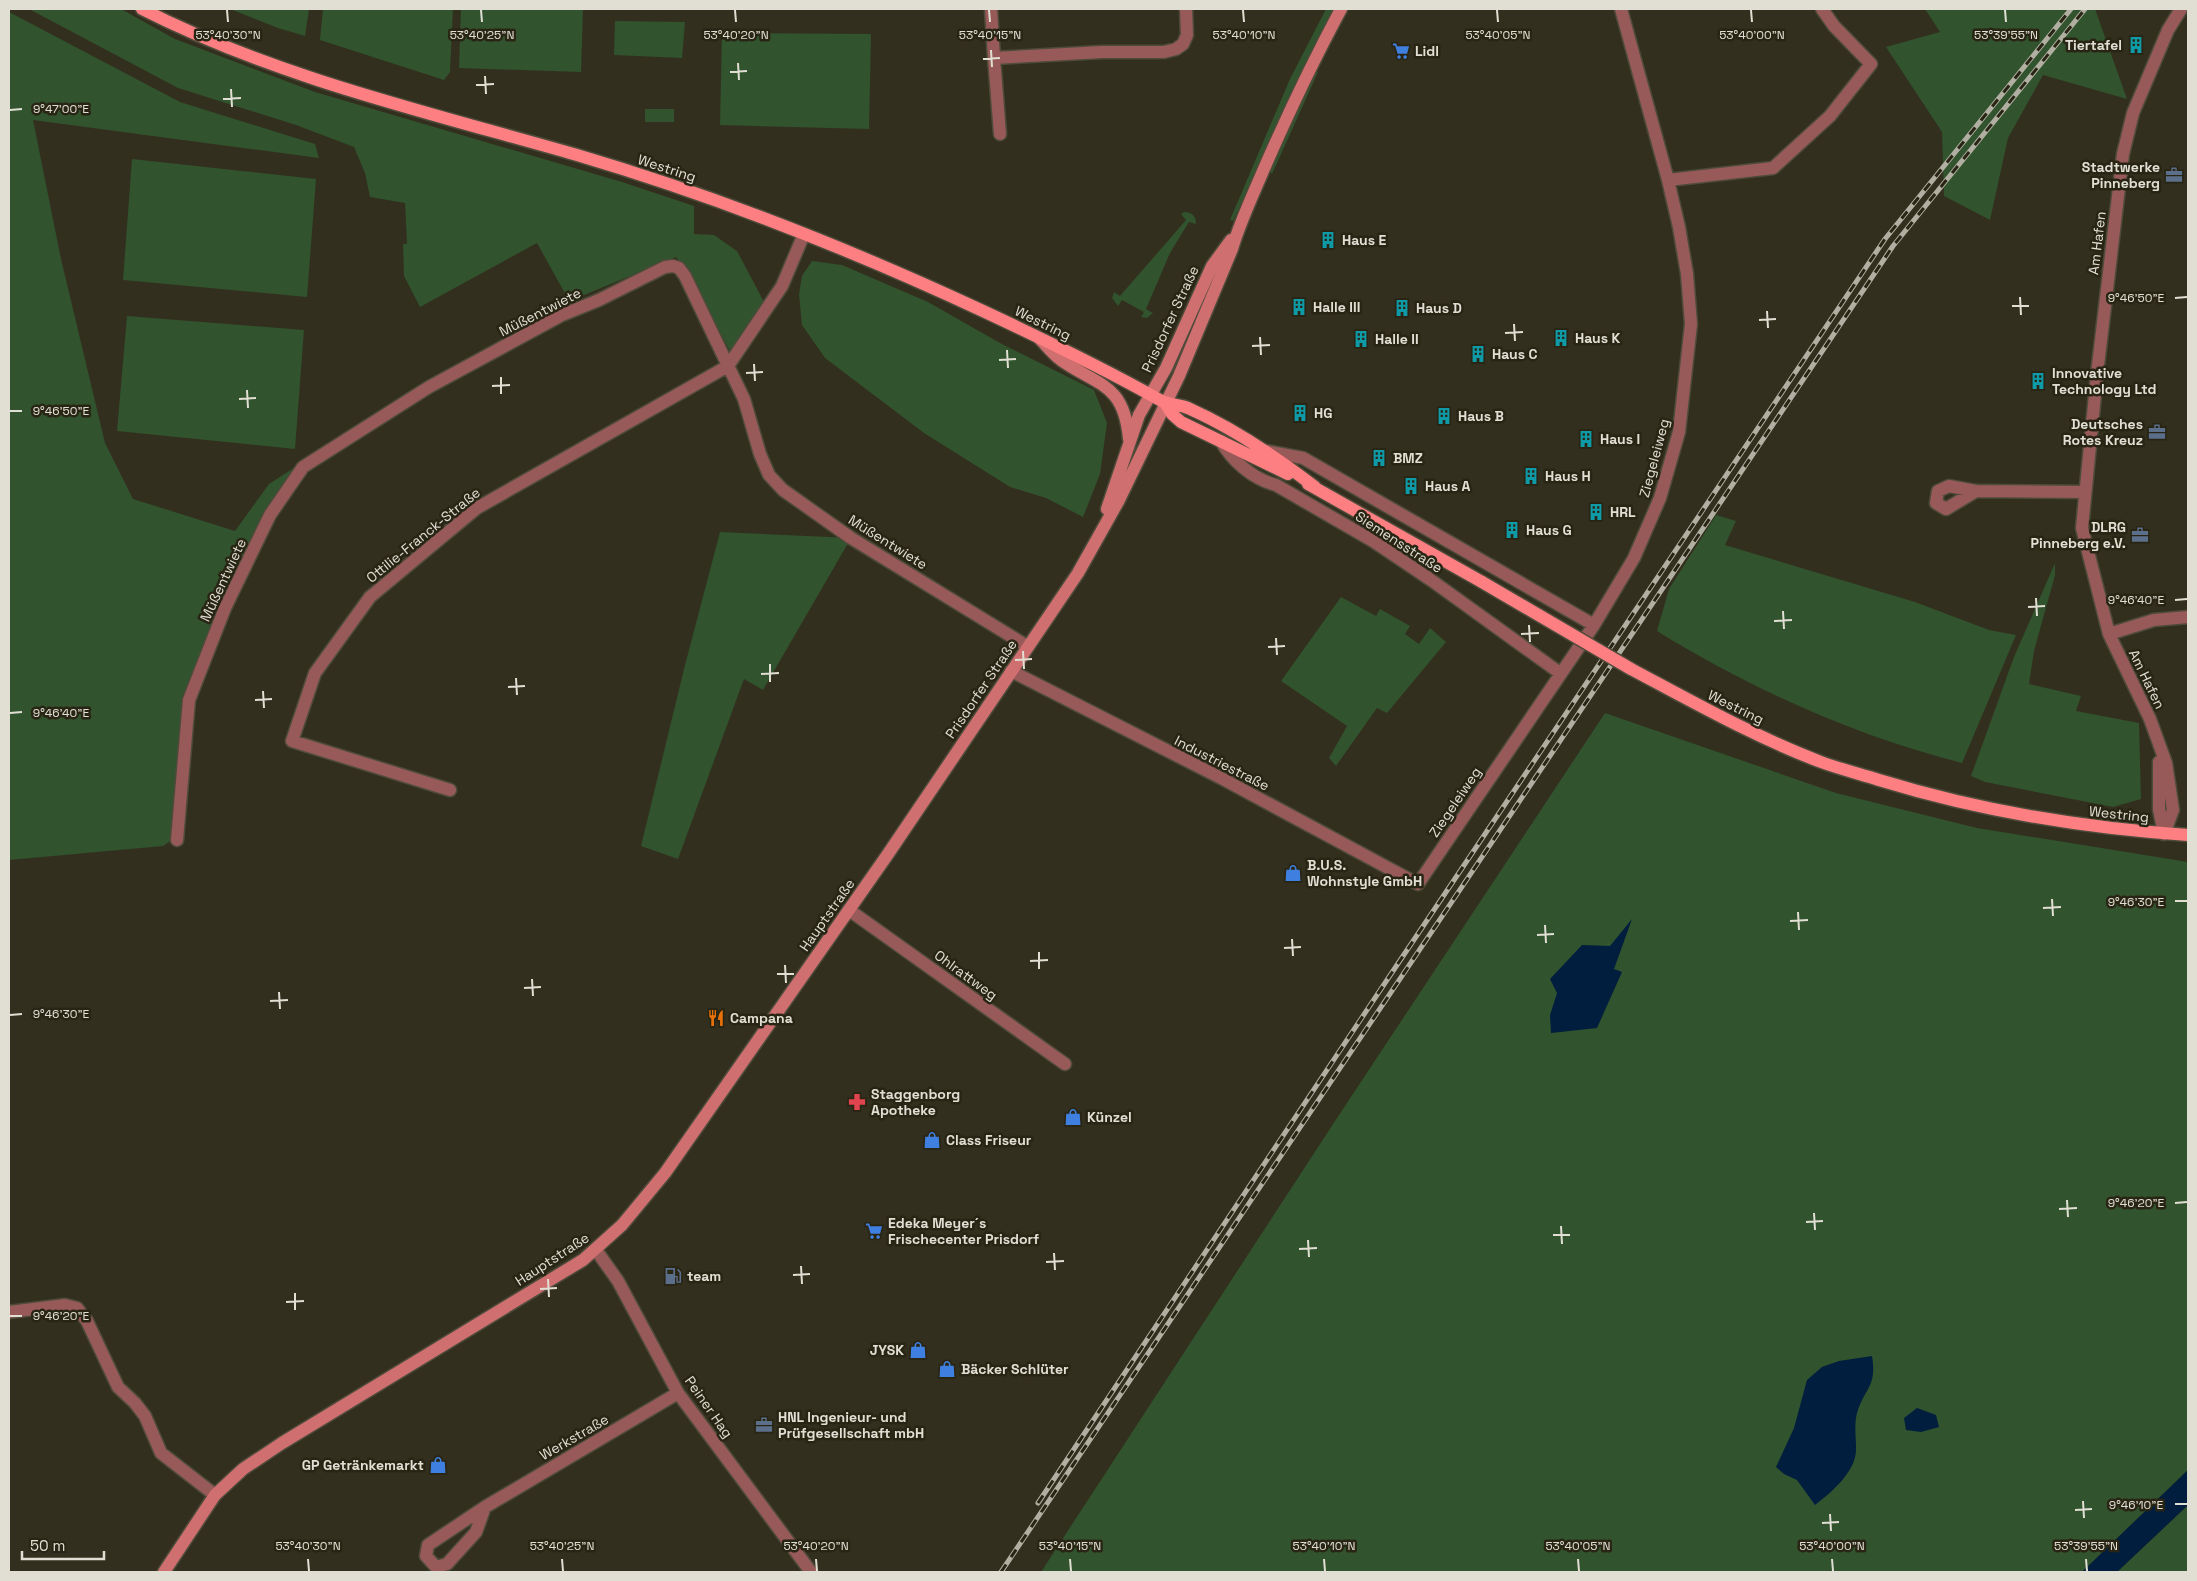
<svg xmlns="http://www.w3.org/2000/svg" width="2197" height="1581" viewBox="0 0 2197 1581" font-family="'Space Grotesk',sans-serif">
	<style>
		.green { fill: #31532d }
		.water { fill: #011e3f }
		.lines { fill: none; stroke-linecap: round; stroke-linejoin: round }
		.street-casing { stroke: #4f4b3b; stroke-width: 15 }
		.secondary-casing { stroke: #4f4b3b; stroke-width: 15 }
		.primary-casing { stroke: #4f4b3b; stroke-width: 15 }
		.street { stroke: #975a59; stroke-width: 12 }
		.secondary { stroke: #d06f6f; stroke-width: 12 }
		.primary { stroke: #fd7f81; stroke-width: 12 }
		.rail-casing { stroke: #b1afa2; stroke-width: 5 }
		.rail { stroke: #292514; stroke-width: 3; stroke-dasharray: 9; stroke-linecap: butt }
		.primary-bridge-casing { stroke: #4f4b3b; stroke-width: 15; stroke-linecap: butt }
		.primary-bridge { stroke: #fd7f81; stroke-width: 12 }
		.ticks { fill: none; stroke: #e1dfd4; stroke-width: 2 }
		.labels { text-anchor: middle; stroke-width: 5; stroke-linejoin: round; paint-order: stroke }
		.poi-label { font-size: 14px; font-weight: bold; fill: #e1dfd4; stroke: #292514; text-anchor: start }
		.street-label { font-size: 14px; fill: #e1dfd4; stroke: #292514 }
		.ticks-label { font-size: 12px; text-anchor: middle; fill: #e1dfd4; stroke: #292514; stroke-width: 5; stroke-linejoin: round; paint-order: stroke }
	</style>
	<rect width="100%" height="100%" fill="#332f1e"/>
	<!-- green -->
	<path class="green" d="M29 9H121L175 39 315 92 622 182 694 206V234L714 235 737 251 765 304 731 353 690 275 676 257 572 300 567 297 537 243 420 307 404 276 403 244H407L405 203 370 197 365 173 354 147 296 125 178 88Z
		M230 9H309L305 36 278 28Z
		M323 9H453L450 72 444 80 320 40Z
		M461 9H583L581 72 459 68Z
		M1326 9H1335C1303 67 1275 128 1250 190L1248 189 1233 221 1230 220 1290 79Z
		M1925 9H2095L2127 99 2043 75 2008 138 1990 220 1944 196 1942 132 1886 47 1940 32Z
		M9 12 180 102 315 144 319 158 33 120 61 259 105 443 133 499 235 531 269 484 300 464 185 699 172 840 163 846 9 860Z
		M615 21 685 22 682 58 614 55Z
		M722 33 871 34 869 129 720 125Z
		M1318 72 1272 174 1269 169 1313 74Z
		M645 109H674V122H645Z
		M132 159 316 179 307 297 123 280Z
		M1184 212C1192 212 1196 216 1196 224L1189 222 1170 253 1146 309 1153 313 1147 318 1141 317 1144 312 1122 300 1118 306 1112 298 1114 292 1120 296 1186 220 1181 214Z
		M812 261 842 265 928 302 1000 343 1094 390 1107 423 1100 474 1083 517 1046 498 1010 487 924 433 825 358 802 325 799 294 802 276Z
		M127 316 304 330 295 449 117 431Z
		M1716 515 1736 521 1725 545 1915 602 1989 630 2016 635 1962 763C1853 735 1753 690 1657 631L1669 589Z
		M720 532 851 538 763 690 744 679 678 859 641 846 684 669Z
		M2055 563V575L2034 651 2029 684 2081 696 2076 711 2139 723 2141 799 2113 807 1985 782 1971 776 2014 657Z
		M1341 597 1376 616 1380 609 1410 626 1405 634 1419 644 1430 628 1446 642 1387 713 1377 708 1336 766 1329 758 1347 726 1281 681Z
		M1605 713 1836 793 1977 828 2188 862V1470L2082 1572H1041L1337 1118Z
		M2188 1505V1572H2117Z"/>
	<!-- water -->
	<path class="water" d="M1632 919 1614 969 1622 972 1597 1028 1551 1033 1550 1015 1557 993 1550 979 1582 945 1610 946Z
		M1872 1356C1877 1387 1865 1387 1857 1413 1854 1425 1856 1436 1856 1448 1857 1471 1832 1492 1815 1505L1797 1480 1784 1474 1776 1467 1794 1428 1807 1380 1822 1367 1839 1361Z
		M1917 1408 1936 1415 1939 1427 1921 1432 1906 1430 1904 1418Z
		M2188 1470V1505L2117 1572H2082Z"/>
	<g class="lines">
		<!-- street casing -->
		<g class="street-casing">
			<path id="street" d="M991 9 994 58
				M1000 134 994 58 1102 52H1164L1176 49 1183 44 1187 35 1186 9
				M1668 180 1773 168 1830 116 1871 64 1834 26 1822 9
				M1221 441C1232 461 1253 479 1276 485L1373 541 1431 580 1560 673
				M1266 451 1303 458 1594 625
				M1976 491 1946 509 1936 503 1938 491 1949 486 1976 491 2084 492
				M2109 634 2154 620 2188 617
				M1011 671 1221 778 1418 884 1594 625 1634 558 1660 498 1679 432 1691 324 1687 274 1679 227 1668 180 1621 9
				M2159 762V809L2164 834
				M450 790 292 741 315 673 370 597 477 508 728 366 782 286 804 234
				M2164 834 2173 810 2166 763 2150 719 2109 634 2082 528 2097 374 2123 154 2133 113 2168 30 2181 9
				M177 840 189 700 225 608 270 515 303 467 429 387 562 315 599 300 665 267 673 266 679 268 685 276 744 399 760 454 769 475 783 490 851 538 1027 646
				M849 910 1065 1064
				M596 1250 618 1281 678 1393 811 1572
				M9 1312 65 1305 77 1308 87 1321 118 1387 135 1403 145 1416 161 1453 215 1495
				M485 1507 476 1532 447 1564 436 1567 426 1556 428 1545 485 1507 678 1393"/>
		</g>
		<!-- secondary casing -->
		<g class="secondary-casing">
			<path id="secondary" d="M1039 338C1046 345 1053 354 1061 360 1098 386 1124 383 1129 439
				M1107 509 1139 415 1166 368 1212 266 1231 240
				M164 1572 215 1495 243 1469 282 1443 583 1260 622 1225 665 1173 888 854 1078 573 1119 500 1179 376 1232 249C1240 222 1252 197 1263 171 1287 116 1313 61 1341 9"/>
		</g>
		<!-- primary casing -->
		<g class="primary-casing">
			<path id="primary" d="M142 9C278 78 431 113 577 155 716 196 852 250 983 311 1043 339 1103 368 1160 400 1170 406 1181 404 1190 409 1235 429 1276 457 1315 487
				M1165 403 1172 414 1181 422 1288 474
				M1308 484 1482 582
				M1631 669C1693 702 1755 737 1821 762 1840 769 1860 774 1879 780 1980 811 2083 828 2188 835"/>
		</g>
		<!-- street -->
		<use href="#street" class="street"/>
		<!-- secondary -->
		<use href="#secondary" class="secondary"/>
		<!-- primary -->
		<use href="#primary" class="primary"/>
		<!-- rail casing -->
		<g class="rail-casing">
			<path id="rail" d="M1038 1503 1399 962 1885 239 2071 9
				M1001 1572 1893 246 2085 9"/>
		</g>
		<!-- rail -->
		<use href="#rail" class="rail"/>
		<!-- primary-bridge casing -->
		<g class="primary-bridge-casing">
			<path id="primary-bridge" d="M1482 582 1631 669"/>
		</g>
		<!-- primary-bridge -->
		<use href="#primary-bridge" class="primary-bridge"/>
	</g>
	<!-- ticks -->
	<path class="ticks" d="M227 10 228 22M481 10 482 22M735 10 736 22M989 10 990 22M1243 10 1244 22M1497 10 1498 22M1751 10 1752 22M2005 10 2006 22M991 50 992 67M983 59 1000 58M738 63 739 80M730 72 747 71M485 76 486 94M476 85 494 84M231 89 232 107M223 99 241 98M10 110 22 109M2020 297 2021 315M2175 298 2187 297M2012 306H2029M1767 311 1768 328M1759 320 1776 319M1514 324 1515 341M1505 333 1523 332M1260 337 1261 355M1252 346 1270 345M1007 350 1008 368M999 360 1016 359M754 364 755 381M746 373 763 372M501 377V394M492 386 510 385M247 390 248 408M239 399 256 398M10 411H22M2036 598 2037 616M2175 600 2187 599M2028 607 2045 606M1783 611 1784 629M1774 621 1792 620M1529 625 1530 642M1521 634 1539 633M1276 638 1277 655M1268 647 1285 646M1023 651 1024 669M1015 660 1032 659M770 664V682M761 674 779 673M516 678 517 695M508 687 525 686M263 691 264 708M255 700 272 699M10 713 22 712M2052 899 2053 916M2175 901H2187M2043 908 2061 907M1798 912 1799 930M1790 921 1808 920M1545 925 1546 943M1537 935 1554 934M1292 939 1293 956M1284 948 1301 947M1039 952V969M1030 961 1048 960M785 965 786 983M777 974H794M532 979 533 996M524 988 541 987M279 992 280 1009M270 1001 288 1000M10 1015 22 1014M2067 1200 2068 1217M2175 1203 2187 1202M2059 1209 2077 1208M1814 1213 1815 1230M1806 1222 1823 1221M1561 1226 1562 1244M1553 1235H1570M1308 1240 1309 1257M1299 1249 1317 1248M1054 1253 1055 1270M1046 1262 1064 1261M801 1266 802 1284M793 1275 810 1274M548 1279 549 1297M540 1289 557 1288M295 1293V1310M286 1302 304 1301M10 1316H22M2083 1501 2084 1518M2175 1504H2187M2075 1510 2092 1509M1830 1514 1831 1531M1822 1523 1839 1522M308 1559 309 1571M562 1559 563 1571M816 1559 817 1571M1070 1559 1071 1571M1324 1559 1325 1571M1578 1559 1579 1571M1832 1559 1833 1571M2086 1559 2087 1571"/>
	<!-- icons -->
	<defs>
		<g id="building-bare" transform="scale(1.35)"><path d="M-4-6H4V6H1V3H-1V6H-4ZM-2.5-4.3h1.7v1.8h-1.7ZM.8-4.3h1.7v1.8H.8ZM-2.5-1h1.7V.8h-1.7ZM.8-1h1.7V.8H.8Z" fill="#0f9aa8" stroke="#292514" stroke-width="2.5" paint-order="stroke"/></g>
		<g id="supermarket-bare" transform="scale(1.35)"><path d="M-6-5.5h2.5l.6 2H6L4.5 2H-2.5L-4.4-4H-6ZM-1.5 3.2a1.3 1.3 0 1 0 .1 0ZM3 3.2a1.3 1.3 0 1 0 .1 0Z" fill="#3f7fe0" stroke="#292514" stroke-width="2.5" paint-order="stroke"/></g>
		<g id="office-bare" transform="scale(1.35)"><path d="M-6-3h4V-5.5h4V-3h4V5H-6ZM-1-4.5V-3h2v-1.5ZM-6 0V1H6V0Z" fill="#5c6f8a" stroke="#292514" stroke-width="2.5" paint-order="stroke"/></g>
		<g id="shop-bare" transform="scale(1.35)"><path d="M-5-2.5h2.3a2.7 3.5 0 0 1 5.4 0H5L5.5 6h-11ZM-1.5-2.5h3a1.5 2.3 0 0 0-3 0Z" fill="#3f7fe0" stroke="#292514" stroke-width="2.5" paint-order="stroke"/></g>
		<g id="restaurant-bare" transform="scale(1.35)"><path d="M-5-6h1v4h1v-4h1v4h1v-4h1v5L-1.5 .5V6h-2V.5L-5-1ZM5-6V6H3V1.5H1.5Q1.5-4 5-6Z" fill="#e8710a" stroke="#292514" stroke-width="2.5" paint-order="stroke"/></g>
		<g id="pharmacy-bare" transform="scale(1.35)"><path d="M-2-6h4v4h4v4h-4v4h-4v-4h-4v-4h4Z" fill="#e0444e" stroke="#292514" stroke-width="2.5" paint-order="stroke"/></g>
		<g id="fuel-bare" transform="scale(1.35)"><path d="M-5.5-6h7V0h2V4h1.3V-2.5L3-4.5l.8-.8L6-3V5H2.5V1h-1V6h-7ZM-4.2-4.7v3.2H.2V-4.7Z" fill="#5c6f8a" stroke="#292514" stroke-width="2.5" paint-order="stroke"/></g>
	</defs>
	<g fill-rule="evenodd">
		<use href="#building-bare" x="2136" y="45"/>
		<use href="#supermarket-bare" x="1401" y="51"/>
		<use href="#office-bare" x="2174" y="175"/>
		<use href="#building-bare" x="1328" y="240"/>
		<use href="#building-bare" x="1299" y="307"/>
		<use href="#building-bare" x="1402" y="308"/>
		<use href="#building-bare" x="1561" y="338"/>
		<use href="#building-bare" x="1361" y="339"/>
		<use href="#building-bare" x="1478" y="354"/>
		<use href="#building-bare" x="2038" y="381"/>
		<use href="#building-bare" x="1300" y="413"/>
		<use href="#building-bare" x="1444" y="416"/>
		<use href="#office-bare" x="2157" y="432"/>
		<use href="#building-bare" x="1586" y="439"/>
		<use href="#building-bare" x="1379" y="458"/>
		<use href="#building-bare" x="1531" y="476"/>
		<use href="#building-bare" x="1411" y="486"/>
		<use href="#building-bare" x="1596" y="512"/>
		<use href="#building-bare" x="1512" y="530"/>
		<use href="#office-bare" x="2140" y="535"/>
		<use href="#shop-bare" x="1293" y="873"/>
		<use href="#restaurant-bare" x="716" y="1018"/>
		<use href="#pharmacy-bare" x="857" y="1102"/>
		<use href="#shop-bare" x="1073" y="1117"/>
		<use href="#shop-bare" x="932" y="1140"/>
		<use href="#supermarket-bare" x="874" y="1231"/>
		<use href="#fuel-bare" x="673" y="1276"/>
		<use href="#shop-bare" x="918" y="1350"/>
		<use href="#shop-bare" x="947" y="1369"/>
		<use href="#office-bare" x="764" y="1425"/>
		<use href="#shop-bare" x="438" y="1465"/>
	</g>
	<g class="labels">
		<!-- poi labels -->
		<g class="poi-label">
			<text x="2122" y="50" text-anchor="end">Tiertafel</text>
			<text x="1415" y="56">Lidl</text>
			<text x="2160" y="172" text-anchor="end">Stadtwerke<tspan x="2160" dy="16">Pinneberg</tspan></text>
			<text x="1342" y="245">Haus E</text>
			<text x="1313" y="312">Halle III</text>
			<text x="1416" y="313">Haus D</text>
			<text x="1575" y="343">Haus K</text>
			<text x="1375" y="344">Halle II</text>
			<text x="1492" y="359">Haus C</text>
			<text x="2052" y="378">Innovative<tspan x="2052" dy="16">Technology Ltd</tspan></text>
			<text x="1314" y="418">HG</text>
			<text x="1458" y="421">Haus B</text>
			<text x="2143" y="429" text-anchor="end">Deutsches<tspan x="2143" dy="16">Rotes Kreuz</tspan></text>
			<text x="1600" y="444">Haus I</text>
			<text x="1393" y="463">BMZ</text>
			<text x="1545" y="481">Haus H</text>
			<text x="1425" y="491">Haus A</text>
			<text x="1610" y="517">HRL</text>
			<text x="2126" y="532" text-anchor="end">DLRG<tspan x="2126" dy="16">Pinneberg e.V.</tspan></text>
			<text x="1526" y="535">Haus G</text>
			<text x="1307" y="870">B.U.S.<tspan x="1307" dy="16">Wohnstyle GmbH</tspan></text>
			<text x="730" y="1023">Campana</text>
			<text x="871" y="1099">Staggenborg<tspan x="871" dy="16">Apotheke</tspan></text>
			<text x="1087" y="1122">Künzel</text>
			<text x="946" y="1145">Class Friseur</text>
			<text x="888" y="1228">Edeka Meyer´s<tspan x="888" dy="16">Frischecenter Prisdorf</tspan></text>
			<text x="687" y="1281">team</text>
			<text x="904" y="1355" text-anchor="end">JYSK</text>
			<text x="961" y="1374">Bäcker Schlüter</text>
			<text x="778" y="1422">HNL Ingenieur- und<tspan x="778" dy="16">Prüfgesellschaft mbH</tspan></text>
			<text x="424" y="1470" text-anchor="end">GP Getränkemarkt</text>
		</g>
		<!-- street labels -->
		<g class="street-label">
			<text transform="translate(667 168) rotate(18)" y="5">Westring</text>
			<text transform="translate(2097 243) rotate(-83)" y="5">Am Hafen</text>
			<text transform="translate(540 312) rotate(-27)" y="5">Müßentwiete</text>
			<text transform="translate(1170 319) rotate(-65)" y="5">Prisdorfer Straße</text>
			<text transform="translate(1043 323) rotate(26)" y="5">Westring</text>
			<text transform="translate(1654 458) rotate(-75)" y="5">Ziegeleiweg</text>
			<text transform="translate(423 535) rotate(-39)" y="5">Ottilie-Franck-Straße</text>
			<text transform="translate(888 542) rotate(32)" y="5">Müßentwiete</text>
			<text transform="translate(1399 542) rotate(33)" y="5">Siemensstraße</text>
			<text transform="translate(223 580) rotate(-65)" y="5">Müßentwiete</text>
			<text transform="translate(2147 679) rotate(64)" y="5">Am Hafen</text>
			<text transform="translate(981 689) rotate(-56)" y="5">Prisdorfer Straße</text>
			<text transform="translate(1736 707) rotate(26)" y="5">Westring</text>
			<text transform="translate(1222 763) rotate(27)" y="5">Industriestraße</text>
			<text transform="translate(1455 802) rotate(-56)" y="5">Ziegeleiweg</text>
			<text transform="translate(2119 814) rotate(6)" y="5">Westring</text>
			<text transform="translate(827 915) rotate(-55)" y="5">Hauptstraße</text>
			<text transform="translate(966 975) rotate(36)" y="5">Ohlrattweg</text>
			<text transform="translate(552 1259) rotate(-33)" y="5">Hauptstraße</text>
			<text transform="translate(709 1407) rotate(55)" y="5">Peiner Hag</text>
			<text transform="translate(574 1437) rotate(-30)" y="5">Werkstraße</text>
		</g>
	</g>
	<g class="ticks-label">
		<text x="228" y="39">53°40'30"N</text>
		<text x="482" y="39">53°40'25"N</text>
		<text x="736" y="39">53°40'20"N</text>
		<text x="990" y="39">53°40'15"N</text>
		<text x="1244" y="39">53°40'10"N</text>
		<text x="1498" y="39">53°40'05"N</text>
		<text x="1752" y="39">53°40'00"N</text>
		<text x="2006" y="39">53°39'55"N</text>
		<text x="61" y="113">9°47'00"E</text>
		<text x="2136" y="302">9°46'50"E</text>
		<text x="61" y="415">9°46'50"E</text>
		<text x="2136" y="604">9°46'40"E</text>
		<text x="61" y="717">9°46'40"E</text>
		<text x="2136" y="906">9°46'30"E</text>
		<text x="61" y="1018">9°46'30"E</text>
		<text x="2136" y="1207">9°46'20"E</text>
		<text x="61" y="1320">9°46'20"E</text>
		<text x="2136" y="1509">9°46'10"E</text>
		<text x="308" y="1550">53°40'30"N</text>
		<text x="562" y="1550">53°40'25"N</text>
		<text x="816" y="1550">53°40'20"N</text>
		<text x="1070" y="1550">53°40'15"N</text>
		<text x="1324" y="1550">53°40'10"N</text>
		<text x="1578" y="1550">53°40'05"N</text>
		<text x="1832" y="1550">53°40'00"N</text>
		<text x="2086" y="1550">53°39'55"N</text>
	</g>
	<!-- border -->
	<rect width="2197" height="1581" fill="none" stroke="#e1dfd4" stroke-width="20"/>
	<!-- scale -->
	<path d="M22 1551v8h82v-8" fill="none" stroke="#e1dfd4" stroke-width="2.5"/>
	<text x="30" y="1551" font-size="15" fill="#e1dfd4" stroke="#292514" stroke-width="4" paint-order="stroke">50 m</text>
</svg>
